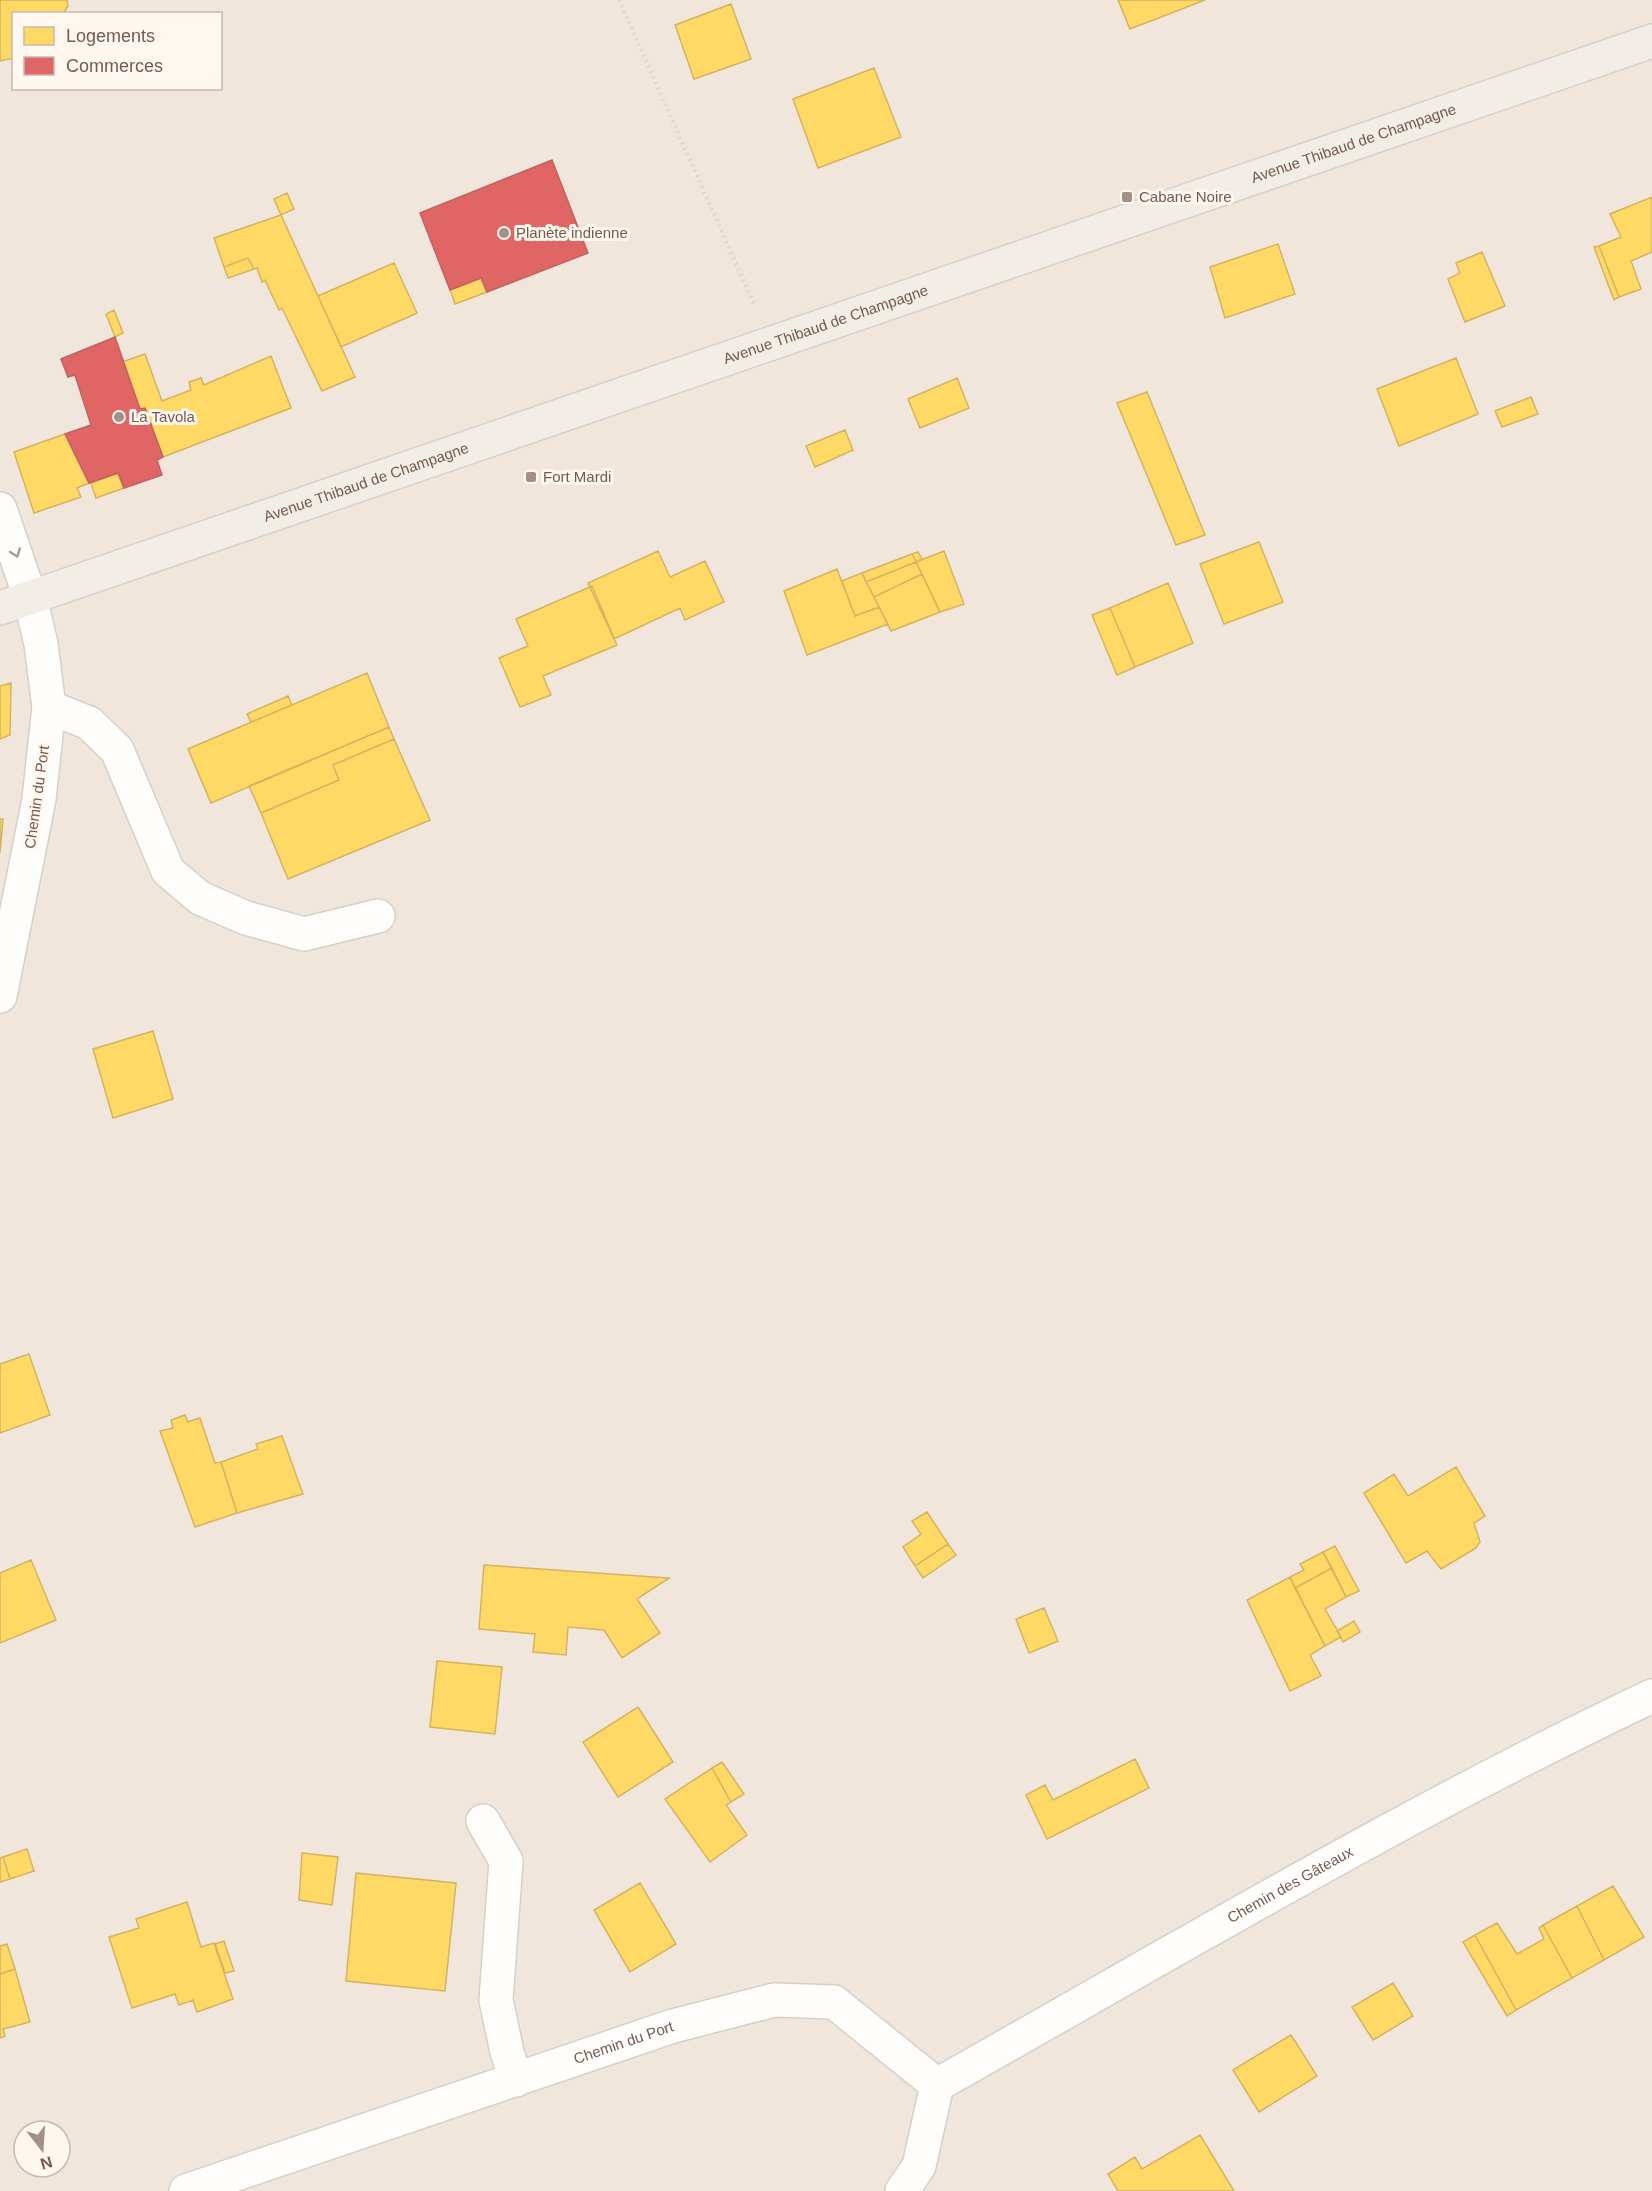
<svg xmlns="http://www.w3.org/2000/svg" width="1652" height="2191" viewBox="0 0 1652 2191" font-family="Helvetica,sans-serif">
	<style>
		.residential { fill: #f0e6dc; fill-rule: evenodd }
		.homes { fill: #ffd966; stroke: #d6b35f; stroke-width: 1.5 }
		.shops { fill: #e06666; stroke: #c0625f; stroke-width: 1.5 }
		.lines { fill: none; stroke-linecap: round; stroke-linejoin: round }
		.minor-casing { stroke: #d6d0ca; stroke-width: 36 }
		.major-casing { stroke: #d9d0cb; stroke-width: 36 }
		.path { stroke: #dad3cf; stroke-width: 4; stroke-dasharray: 1.5 4.5; stroke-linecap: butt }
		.minor { stroke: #fefdfc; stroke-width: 33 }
		.major { stroke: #f2ede7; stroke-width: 33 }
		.oneway { stroke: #ac9b94 }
		.poi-dot { fill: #a49086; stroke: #fef8f0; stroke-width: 2 }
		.labels { text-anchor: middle; stroke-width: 6; stroke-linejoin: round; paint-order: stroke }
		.street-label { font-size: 15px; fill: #765a4e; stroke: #fef8f0 }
		.poi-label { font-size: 15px; fill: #765a4e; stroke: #fef8f0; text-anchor: start }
	</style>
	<rect width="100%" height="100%" fill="#f8f3ee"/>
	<!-- residential -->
	<path class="residential" d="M0 0H1652V2191H0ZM14 14H220V88H14ZM24 2131H60V2167H24Z"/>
	<!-- homes -->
	<path class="homes" d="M0 0H67L68 6 63 14H14V58L0 61Z
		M1118 0H1205L1130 29Z
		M731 4 751 59 694 79 675 25Z
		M874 68 901 137 818 168 793 99Z
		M287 193 294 209 281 215 274 199Z
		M1652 197V252L1631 261 1641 289 1619 297 1599 246 1621 237 1610 214Z
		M281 215 355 377 322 391 282 308 279 310 265 280 262 282 257 268 254 269 248 258 224 267 214 238Z
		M1278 244 1295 294 1225 318 1210 267Z
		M1599 246 1619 297 1614 300 1594 247Z
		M1482 252 1505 306 1465 322 1448 279 1460 273 1456 263Z
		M248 258 254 269 228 278 224 267Z
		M394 263 417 313 341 347 318 296Z
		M481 278 487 292 455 304 450 290Z
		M114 310 123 333 115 337 106 314Z
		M145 354 162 401 191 390 189 382 201 378 204 385 271 356 291 408 163 457 145 408 140 409 122 362Z
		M1456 358 1478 414 1399 446 1377 389Z
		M957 378 969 408 920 428 908 399Z
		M1147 392 1205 535 1176 545 1117 403Z
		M1531 397 1538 414 1502 427 1495 411Z
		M845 430 853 450 815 467 806 446Z
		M65 434 89 483 77 488 81 497 34 513 14 452Z
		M118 473 124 488 96 498 91 483Z
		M1259 542 1283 602 1224 624 1200 564Z
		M658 551 670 577 705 561 724 602 685 620 680 608 614 639 588 583Z
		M944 551 964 604 940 612 916 562Z
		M918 552 922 559 916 562 912 554Z
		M912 554 916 562 866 582 862 573Z
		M916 562 922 574 874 597 866 582Z
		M837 569 855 616 879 607 888 624 807 655 784 591Z
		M862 573 879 607 855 616 842 581Z
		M922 574 940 612 891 631 874 597Z
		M1168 583 1193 643 1135 667 1110 608Z
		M592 586 617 645 543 676 551 695 520 707 499 658 528 646 516 619Z
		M1110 608 1135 667 1117 675 1092 615Z
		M367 673 389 727 211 803 188 749Z
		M11 683 10 735 0 739V686Z
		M288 696 292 705 251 722 247 714Z
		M389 727 394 739 333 765 339 780 261 813 249 786Z
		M394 739 430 820 288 879 261 813 339 780 333 765Z
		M0 819H3L0 853Z
		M153 1031 173 1099 113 1118 93 1049Z
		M29 1354 50 1415 0 1433V1364Z
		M185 1415 188 1422 200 1418 215 1463 221 1462 237 1513 195 1527 160 1431 173 1428 171 1420Z
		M282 1436 303 1494 237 1513 221 1462 258 1449 256 1444Z
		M1456 1467 1485 1516 1474 1523 1480 1542 1476 1548 1441 1569 1427 1551 1406 1563 1364 1493 1394 1474 1408 1496Z
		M927 1512 948 1544 915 1566 903 1547 921 1534 912 1521Z
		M948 1544 956 1555 923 1578 915 1566Z
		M1335 1546 1359 1591 1346 1597 1323 1552Z
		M1323 1552 1332 1568 1295 1588 1290 1577 1304 1570 1300 1564Z
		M31 1560 56 1620 0 1643V1573Z
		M484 1565 669 1578 637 1599 660 1633 622 1658 604 1630 568 1627 566 1655 533 1652 535 1634 479 1629Z
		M1332 1568 1346 1597 1325 1609 1341 1637 1325 1646 1295 1588Z
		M1290 1577 1325 1646 1310 1655 1321 1676 1290 1691 1247 1600Z
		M1044 1608 1058 1641 1029 1653 1016 1619Z
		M1354 1621 1360 1632 1343 1642 1337 1631Z
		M437 1661 502 1667 495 1734 430 1727Z
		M638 1707 673 1762 618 1797 583 1742Z
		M1135 1759 1149 1788 1047 1839 1026 1795 1045 1785 1053 1800Z
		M722 1762 744 1794 731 1802 712 1768Z
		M712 1768 731 1802 726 1805 747 1835 710 1862 665 1799Z
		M27 1849 34 1871 10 1879 3 1857Z
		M302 1853 338 1857 332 1905 299 1900Z
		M3 1857 10 1879 0 1882V1858Z
		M356 1873 456 1883 445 1991 346 1981Z
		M640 1883 676 1944 630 1972 594 1910Z
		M1613 1886 1644 1937 1604 1960 1577 1906Z
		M187 1902 201 1947 214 1943 233 1999 197 2012 193 2000 179 2005 175 1994 132 2008 109 1937 139 1928 136 1919Z
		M1577 1906 1604 1960 1572 1978 1543 1925Z
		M1497 1923 1517 1954 1544 1939 1539 1928 1543 1925 1572 1978 1516 2010 1475 1935Z
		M1475 1935 1516 2010 1507 2016 1463 1942Z
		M224 1941 234 1971 225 1973 215 1944Z
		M7 1944 15 1969 0 1974V1946Z
		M15 1969 30 2022 3 2029 5 2036 0 2038V1974Z
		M1393 1983 1413 2016 1373 2040 1352 2007Z
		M1291 2035 1317 2076 1259 2112 1233 2070Z
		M1200 2135 1234 2191H1118L1108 2174 1135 2157 1142 2169Z"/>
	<!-- shops -->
	<path class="shops" d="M552 160 588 253 487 292 481 278 450 290 420 213Z
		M115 337 140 409 145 408 163 457 157 460 162 475 124 488 118 473 89 483 65 434 91 425 75 375 68 377 61 359Z"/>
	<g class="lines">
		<!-- minor casing -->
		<g class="minor-casing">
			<g id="minor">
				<path d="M0 509 30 597 41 644 49 707 39 799 0 996"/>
				<path d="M49 707 89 723 117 750 168 871 200 898 246 918 304 934 378 916"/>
				<path d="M483 1821 506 1861 496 2000 507 2052 516 2080"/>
				<path id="s1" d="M937 2085C1173 1952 1407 1812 1652 1696"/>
				<path id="s2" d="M186 2191 673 2026 774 2000 834 2002 937 2085 919 2166 902 2191"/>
			</g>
		</g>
		<!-- major casing -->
		<g class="major-casing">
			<g id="major">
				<path id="s3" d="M0 608 1652 41"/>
			</g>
		</g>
		<!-- path -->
		<path class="path" d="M619 0 754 304"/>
		<!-- minor -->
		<use href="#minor" class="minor"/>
		<!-- major -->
		<use href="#major" class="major"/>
	</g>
	<!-- one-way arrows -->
	<defs><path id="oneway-chevron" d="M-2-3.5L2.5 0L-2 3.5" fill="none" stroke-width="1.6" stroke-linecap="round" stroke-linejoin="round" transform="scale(1.5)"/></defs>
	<use class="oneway" href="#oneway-chevron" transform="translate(16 553) rotate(70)"/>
	<!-- markers -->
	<g class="poi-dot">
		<rect x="1121" y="191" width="12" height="12" rx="3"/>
		<circle cx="504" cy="233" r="6"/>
		<circle cx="119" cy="417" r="6"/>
		<rect x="525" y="471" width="12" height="12" rx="3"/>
	</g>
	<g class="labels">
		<!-- street labels -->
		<g class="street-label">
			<text dy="5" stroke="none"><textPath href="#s3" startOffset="1431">Avenue Thibaud de Champagne</textPath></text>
			<text dy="5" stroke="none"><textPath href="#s3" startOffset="873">Avenue Thibaud de Champagne</textPath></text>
			<text dy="5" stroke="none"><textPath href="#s3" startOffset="387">Avenue Thibaud de Champagne</textPath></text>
			<text transform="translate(37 797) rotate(-82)" y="5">Chemin du Port</text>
			<text dy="5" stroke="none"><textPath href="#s1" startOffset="406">Chemin des Gâteaux</textPath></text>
			<text dy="5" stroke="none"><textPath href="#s2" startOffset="462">Chemin du Port</textPath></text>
		</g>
		<!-- poi labels -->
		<g class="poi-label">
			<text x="1139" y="202">Cabane Noire</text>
			<text x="516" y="238">Planète indienne</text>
			<text x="131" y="422">La Tavola</text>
			<text x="543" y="482">Fort Mardi</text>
		</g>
	</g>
	<!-- legend -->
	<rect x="12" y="12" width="210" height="78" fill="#fef8f0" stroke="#c8b9af" stroke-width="1.5"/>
	<rect x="24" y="27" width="30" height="18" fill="#ffd966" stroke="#c8b9af" stroke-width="1.5"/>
	<text x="66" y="42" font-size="18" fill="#765a4e">Logements</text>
	<rect x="24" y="57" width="30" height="18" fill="#e06666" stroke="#c8b9af" stroke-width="1.5"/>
	<text x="66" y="72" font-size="18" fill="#765a4e">Commerces</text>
	<!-- north arrow -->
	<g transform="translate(42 2149) rotate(163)"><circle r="28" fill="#fef8f0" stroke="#c8b9af" stroke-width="1.5"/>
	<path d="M0-4.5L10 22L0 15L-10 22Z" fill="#a49086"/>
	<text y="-9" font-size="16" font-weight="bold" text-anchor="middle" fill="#765a4e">N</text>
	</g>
</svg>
